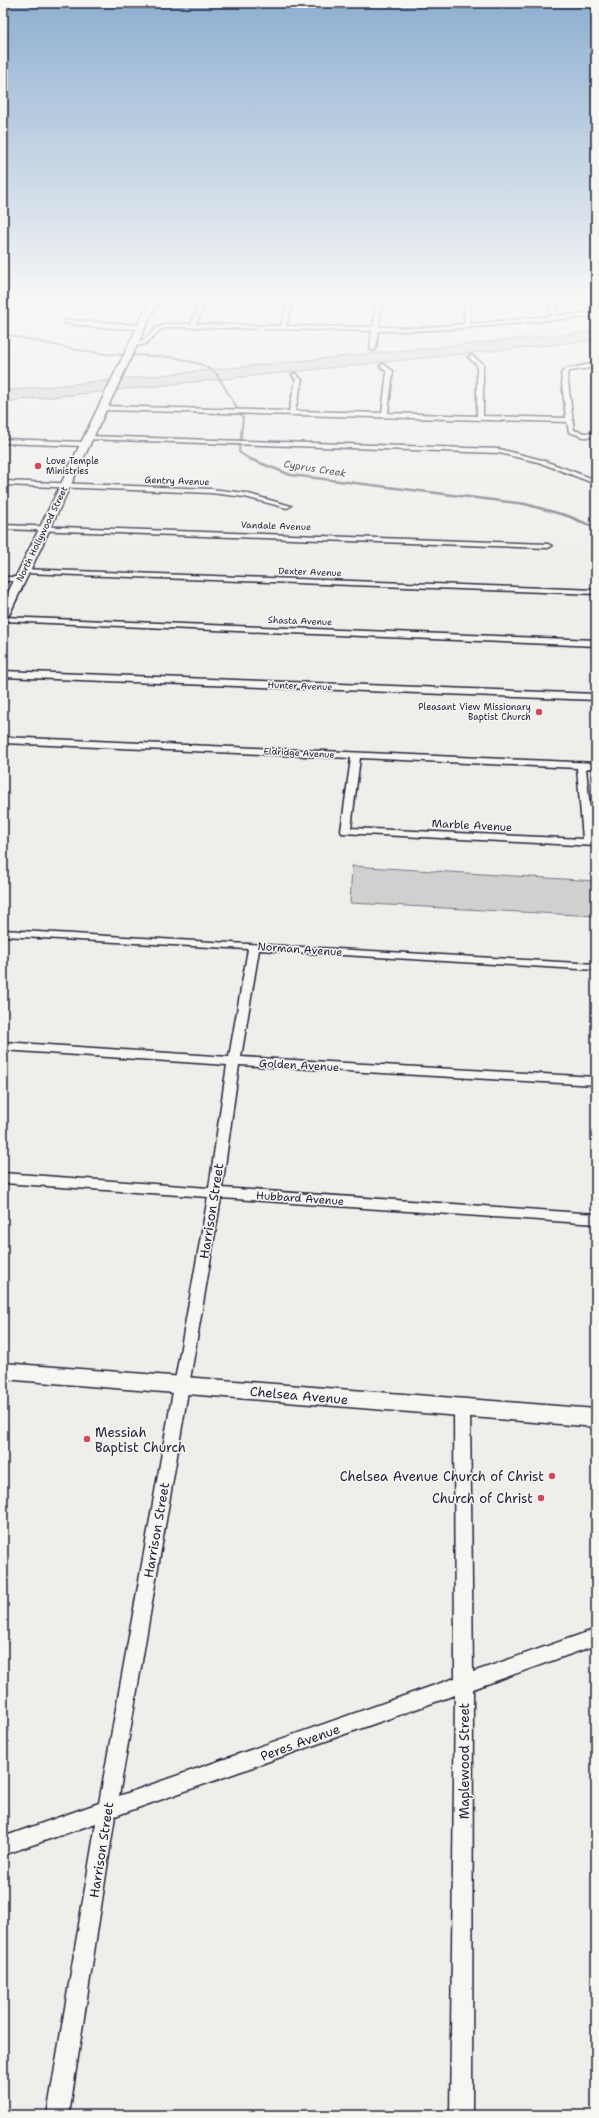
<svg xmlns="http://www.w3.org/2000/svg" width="599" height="2118" viewBox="0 0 599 2118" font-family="'Shantell Sans',sans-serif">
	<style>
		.green { fill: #d0d0d1; stroke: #797986 }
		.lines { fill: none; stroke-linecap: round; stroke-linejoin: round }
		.stream-far1 { stroke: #727281; stroke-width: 2 }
		.stream { stroke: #727281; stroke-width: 2.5 }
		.street-casing { stroke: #22223b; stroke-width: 3 }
		.secondary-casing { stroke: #22223b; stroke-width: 3 }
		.street { fill: #f6f6f2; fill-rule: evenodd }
		.secondary { fill: #f6f6f2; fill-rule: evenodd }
		.poi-dot { fill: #d1495b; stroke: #f6f6f2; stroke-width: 1.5 }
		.labels { text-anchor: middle; stroke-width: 3; stroke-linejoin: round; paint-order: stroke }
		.far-poi-label { font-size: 9px; fill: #22223b; stroke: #f6f6f2; text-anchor: start }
		.far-street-label { font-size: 9px; fill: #22223b; stroke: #f6f6f2 }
		.far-water-label { font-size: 10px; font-style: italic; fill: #575769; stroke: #f6f6f2 }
		.street-label { font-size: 11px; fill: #22223b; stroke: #f6f6f2 }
		.near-street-label { font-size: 13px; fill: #22223b; stroke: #f6f6f2 }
		.near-poi-label { font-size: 13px; fill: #22223b; stroke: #f6f6f2; text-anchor: end }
	</style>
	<rect width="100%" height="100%" fill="#eeeeeb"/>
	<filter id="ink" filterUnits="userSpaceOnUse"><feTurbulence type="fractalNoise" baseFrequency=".025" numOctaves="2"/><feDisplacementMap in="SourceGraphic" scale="8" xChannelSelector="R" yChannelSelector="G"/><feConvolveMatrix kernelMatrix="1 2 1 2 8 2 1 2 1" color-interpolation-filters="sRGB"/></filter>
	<g filter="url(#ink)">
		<!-- green -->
		<path class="green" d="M596 331V340L3 402V391Z
			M352 866 596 881V916L350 903Z"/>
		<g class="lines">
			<!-- stream-far1 -->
			<path class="stream-far1" d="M3 334 77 350 106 354 173 357 200 364 216 373 243 418 239 452 251 460"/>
			<!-- stream -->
			<path class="stream" d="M250 459 291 475 525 504 568 516 596 528"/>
			<!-- street casing -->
			<g class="street-casing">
				<path id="street" d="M200 301H206L196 324 281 326 287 301H293L286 326 373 327 376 301H382L379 327 420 328 464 324V301H470V324L551 316 550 301H556L557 316 596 312V316C523 322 452 332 378 331L376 349 373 351 370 349 372 331 170 327C167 328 163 328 160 330 152 336 145 352 131 343L146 339 156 328 167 324H191Z
					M66 320 141 325 144 327 141 329 92 327 64 323Z
					M471 355 483 364V416L566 418 561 374 566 369 596 363V367L570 371 567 374 574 430 584 433H596V437H584L569 432 567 422 103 410 100 408 103 406 289 411 296 380 292 375 295 373 302 380 295 411 382 413 387 372 380 366 383 364 393 371 388 413 477 416V365L468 357Z
					M88 436 499 449 542 460 596 480V484L538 462 499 453 86 439 85 438Z
					M3 439 84 442 87 444 84 446 3 443Z
					M3 481 211 489 245 493 291 506 287 508 245 497 211 493 3 485Z
					M3 525 548 544 552 546 548 548 3 529Z
					M21 569 596 590V594L24 573 20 571Z
					M3 577H20L24 579 20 581H3Z
					M3 617 596 640V646L3 621Z
					M3 671 596 694V700L3 677Z
					M3 737 596 763V769L586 768 593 840H596V846L342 833 341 831 351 758 3 743ZM360 758 577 768 583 839 351 828Z
					M3 930 596 964V970L259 950 241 1057 596 1077V1085L239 1065 222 1188 596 1214V1224L221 1198 119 1796 455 1678 454 1408 457 1404 462 1402 467 1404 470 1408 473 1672 596 1629V1645L473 1689 472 2115H450L455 1695 115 1816 69 2115H47L96 1823 3 1855V1837L99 1803 208 1197 3 1183V1173L209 1188 227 1065 3 1050V1042L229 1057 248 949 3 936Z"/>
			</g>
			<!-- secondary casing -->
			<g class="secondary-casing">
				<path id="secondary" d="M150 301H158L9 615 3 618V603Z
					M3 1363 596 1409V1427L3 1379Z"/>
			</g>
			<!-- street -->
			<use href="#street" class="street"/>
			<!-- secondary -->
			<use href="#secondary" class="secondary"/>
		</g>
	</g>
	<!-- sky -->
	<linearGradient id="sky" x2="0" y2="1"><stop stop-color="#8eafd1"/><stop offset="0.5" stop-color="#f7f7f6"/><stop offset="1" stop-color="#f7f7f6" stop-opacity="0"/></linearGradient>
	<rect width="599" height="597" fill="url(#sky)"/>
	<!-- markers -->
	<g class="poi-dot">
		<circle cx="38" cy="466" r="4"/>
		<circle cx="539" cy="712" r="4"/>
		<circle cx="87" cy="1439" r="4"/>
		<circle cx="552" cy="1476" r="4"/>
		<circle cx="541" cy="1498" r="4"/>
	</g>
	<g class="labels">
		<!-- far-poi labels -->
		<g class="far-poi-label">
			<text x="46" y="464">Love Temple<tspan x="46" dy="10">Ministries</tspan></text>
			<text x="531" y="710" text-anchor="end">Pleasant View Missionary<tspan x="531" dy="10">Baptist Church</tspan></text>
		</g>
		<!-- far-street labels -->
		<g class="far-street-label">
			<text transform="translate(177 481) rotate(2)" y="3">Gentry Avenue</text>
			<text transform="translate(276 526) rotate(2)" y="3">Vandale Avenue</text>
			<text transform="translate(42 534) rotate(-64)" y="3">North Hollywood Street</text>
			<text transform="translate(310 572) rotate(2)" y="3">Dexter Avenue</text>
			<text transform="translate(300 621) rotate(2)" y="3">Shasta Avenue</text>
			<text transform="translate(300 686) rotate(2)" y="3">Hunter Avenue</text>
			<text transform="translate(299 753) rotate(3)" y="3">Eldridge Avenue</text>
		</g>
		<!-- far-water labels -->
		<g class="far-water-label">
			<text transform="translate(315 468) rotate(9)" y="4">Cyprus Creek</text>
		</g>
		<!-- street labels -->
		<g class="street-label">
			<text transform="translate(472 825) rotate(3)" y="4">Marble Avenue</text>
			<text transform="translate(300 949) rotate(4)" y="4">Norman Avenue</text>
			<text transform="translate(299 1065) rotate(3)" y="4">Golden Avenue</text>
			<text transform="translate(300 1198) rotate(4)" y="4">Hubbard Avenue</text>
		</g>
		<!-- near-street labels -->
		<g class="near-street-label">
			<text transform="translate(211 1211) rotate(-81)" y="5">Harrison Street</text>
			<text transform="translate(299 1395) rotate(5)" y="5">Chelsea Avenue</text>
			<text transform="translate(156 1530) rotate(-80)" y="5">Harrison Street</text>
			<text transform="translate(300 1742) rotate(-20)" y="5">Peres Avenue</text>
			<text transform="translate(464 1761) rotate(-90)" y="5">Maplewood Street</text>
			<text transform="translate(101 1850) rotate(-81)" y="5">Harrison Street</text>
		</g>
		<!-- near-poi labels -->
		<g class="near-poi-label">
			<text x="95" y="1437" text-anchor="start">Messiah<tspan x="95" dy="15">Baptist Church</tspan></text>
			<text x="544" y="1481">Chelsea Avenue Church of Christ</text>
			<text x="533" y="1503">Church of Christ</text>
		</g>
	</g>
	<!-- margin -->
	<rect width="599" height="2118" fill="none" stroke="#f6f6f2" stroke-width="16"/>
	<rect x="8" y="8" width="583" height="2102" fill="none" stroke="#22223b" stroke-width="1.5" filter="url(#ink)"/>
</svg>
